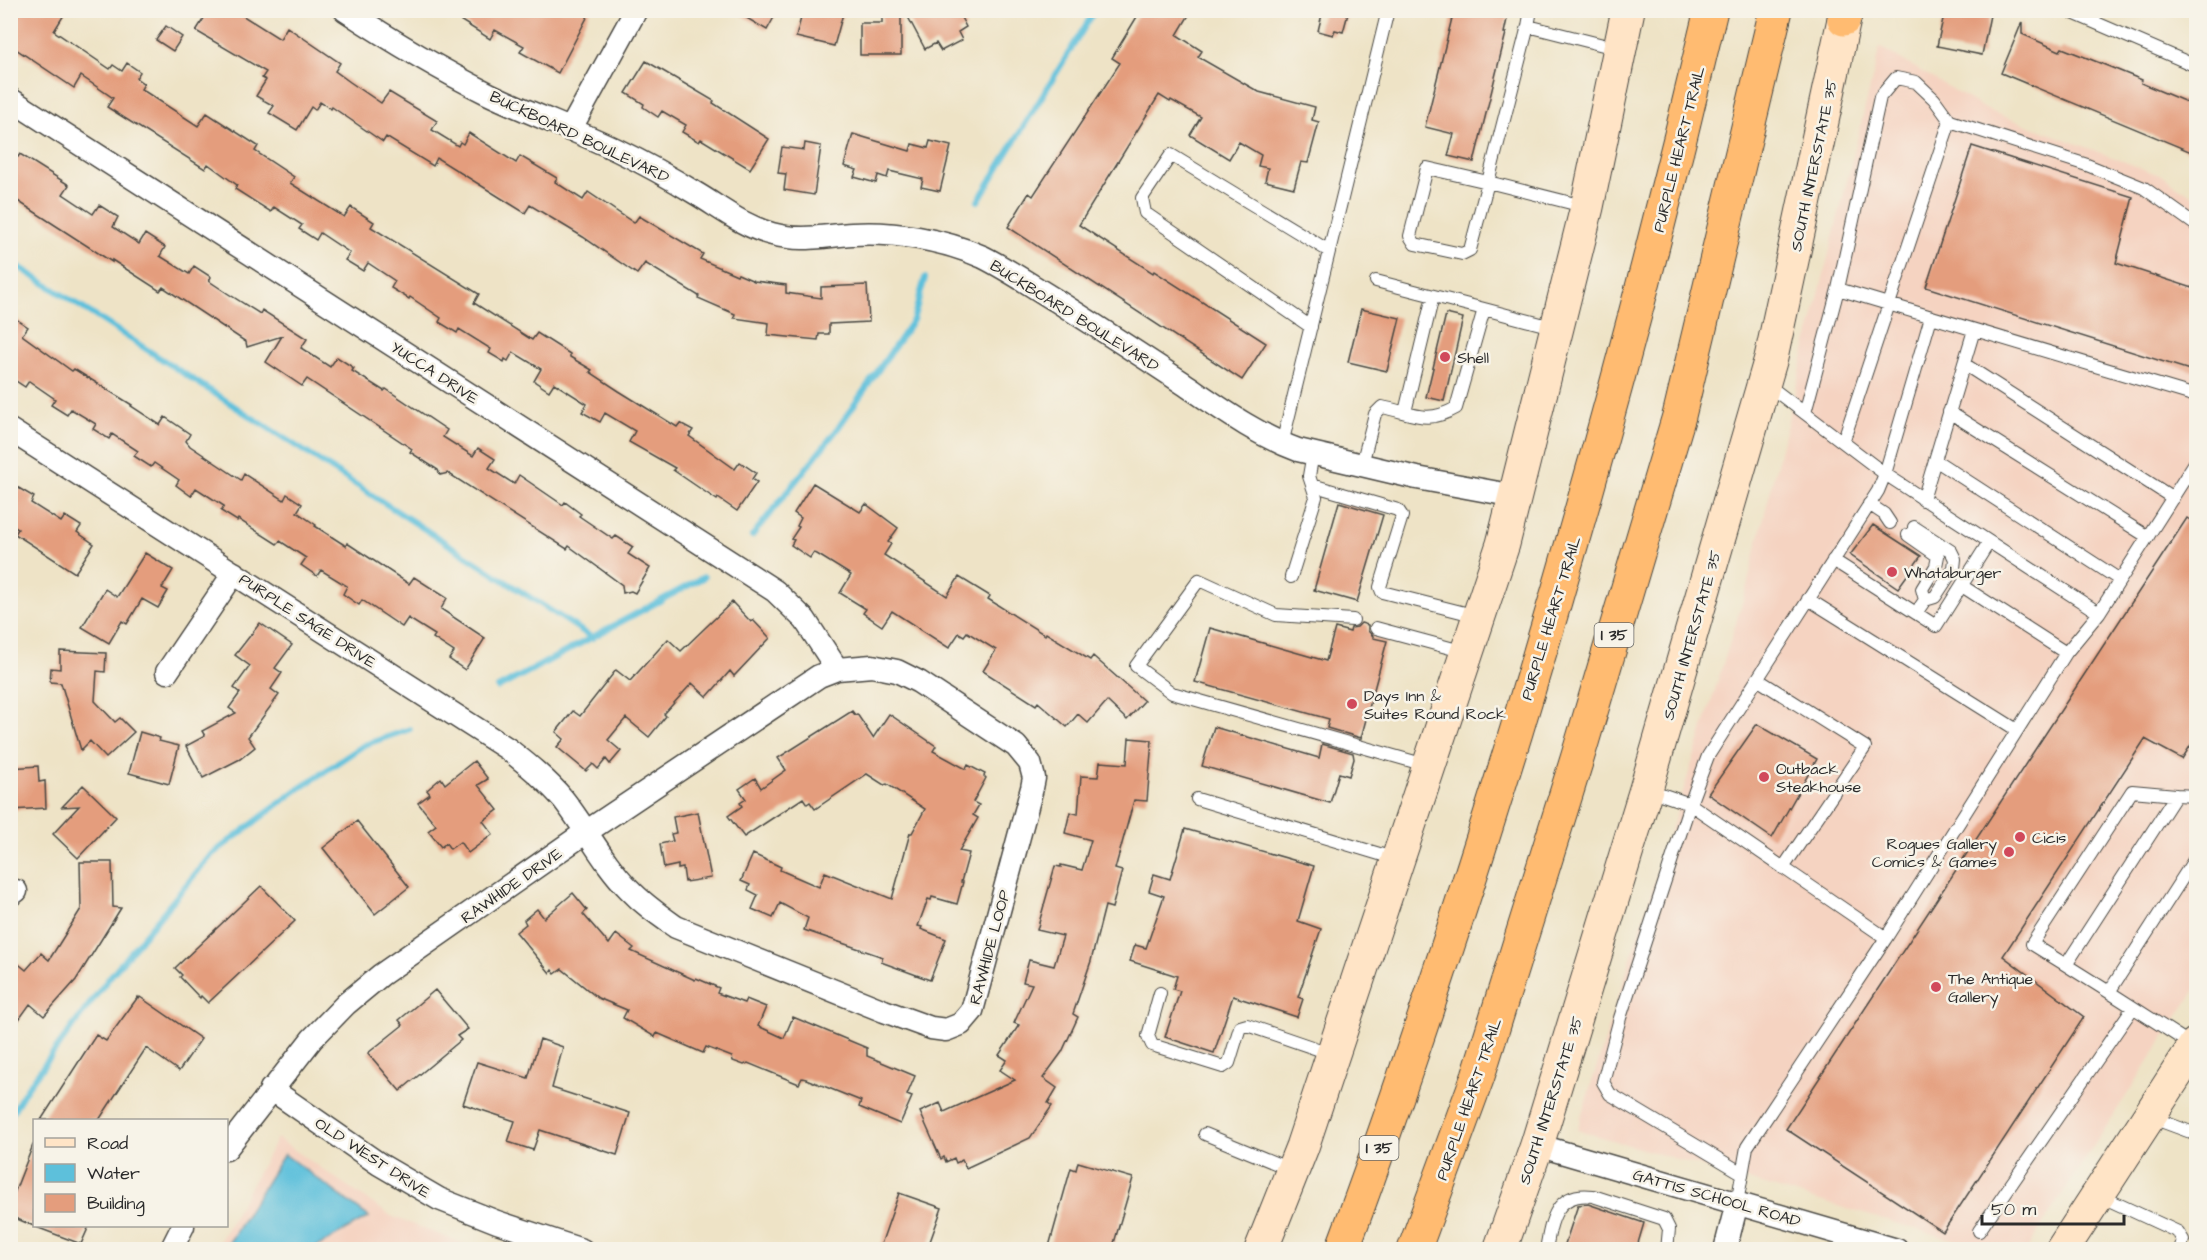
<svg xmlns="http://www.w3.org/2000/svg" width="2207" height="1260" viewBox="0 0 2207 1260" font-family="'Architects Daughter',sans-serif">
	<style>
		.built { fill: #f5d3c1 }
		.water { fill: #5dc0db; stroke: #447683; stroke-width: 1.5 }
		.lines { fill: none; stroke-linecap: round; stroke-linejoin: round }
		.stream { stroke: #5dc0db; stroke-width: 6 }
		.building { fill: #e49d7d }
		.lane-casing { stroke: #484742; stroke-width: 14 }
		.street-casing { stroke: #484742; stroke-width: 25 }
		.secondary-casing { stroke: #484742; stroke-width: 35 }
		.highway-casing { stroke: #484742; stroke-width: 35 }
		.lane { stroke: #fff; stroke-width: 12 }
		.street { stroke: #fff; stroke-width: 22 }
		.secondary { stroke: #ffe4c6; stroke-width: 33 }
		.highway { stroke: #ffbb71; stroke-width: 33 }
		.poi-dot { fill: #d1495b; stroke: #f7f3e8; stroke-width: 2 }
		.labels { text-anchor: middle; stroke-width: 5; stroke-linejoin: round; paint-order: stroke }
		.shield { fill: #f7f3e8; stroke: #686764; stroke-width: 1.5 }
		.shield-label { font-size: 15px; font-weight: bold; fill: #2b2b2b }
		.street-label { font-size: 16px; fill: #2b2b2b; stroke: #f7f3e8 }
		.poi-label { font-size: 16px; fill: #2b2b2b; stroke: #f7f3e8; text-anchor: start }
	</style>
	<rect width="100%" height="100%" fill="#f7f3e8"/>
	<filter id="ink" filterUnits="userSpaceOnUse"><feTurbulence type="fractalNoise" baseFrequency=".0167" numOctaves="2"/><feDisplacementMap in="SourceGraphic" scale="12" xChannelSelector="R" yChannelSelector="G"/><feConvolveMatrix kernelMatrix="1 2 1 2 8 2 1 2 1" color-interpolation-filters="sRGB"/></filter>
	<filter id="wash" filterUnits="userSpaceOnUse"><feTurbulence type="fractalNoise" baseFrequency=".008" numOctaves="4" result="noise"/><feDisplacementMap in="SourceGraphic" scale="24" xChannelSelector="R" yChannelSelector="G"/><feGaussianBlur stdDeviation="1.35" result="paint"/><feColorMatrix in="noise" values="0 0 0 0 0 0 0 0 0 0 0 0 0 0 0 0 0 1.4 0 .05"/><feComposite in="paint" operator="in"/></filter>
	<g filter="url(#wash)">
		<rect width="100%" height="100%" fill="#eee3c6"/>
		<!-- built -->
		<path class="built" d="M1880 47 1987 110 2162 176 2196 198V988L2027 1249H1984L1577 1130 1745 594Z
			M277 1138 391 1216 477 1249 215 1250Z"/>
		<!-- water -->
		<path class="water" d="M284 1154 369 1217 313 1249H225Z"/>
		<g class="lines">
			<!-- stream -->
			<path class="stream" d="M978 201 1095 10
				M10 261 593 638
				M752 536 836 431 913 320 925 278
				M498 688 704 577
				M10 1116 27 1088 109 978 211 855 297 790 364 745 410 729"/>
		</g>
		<g id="blocks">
			<!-- building -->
			<path class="building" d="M10 10H67L54 31 110 69 113 65 122 71 127 63 140 72 136 78 144 84 141 89 198 126 207 113 258 146 255 151 294 177 290 183 344 217 351 207 374 222 371 227 479 294 474 303 532 340 537 333 570 354V357L592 370 590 372 619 391 677 427 680 423 693 430 689 436 735 469 740 462 756 473 752 479 757 482 737 511 718 498 717 500 673 470 675 468 629 442 635 431 605 413 600 422 582 412 587 404 554 383 549 391 534 381 541 369 513 352 508 361 505 359 504 362 489 353 491 349 459 329 457 333 439 322 441 318 410 297 409 299 391 288 395 281 368 263 363 271 345 260 350 253 320 233 316 240 299 229 302 225 274 207 271 212 235 189 237 185 208 164 205 169 107 107 113 98 81 76 74 88 10 45Z
				M209 10H234L280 39 287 27 340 63 335 71 350 82 381 103 389 92 437 121 432 130 458 146 460 142 463 144 469 133 516 163 520 156 557 178 555 182 583 200 588 192 634 223 639 216 703 254 700 259 737 275 738 274 754 281 786 285V293L821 298V287L867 285 869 322 829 324V334H819L818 340 768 335 769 323 734 318 735 314 698 298 699 296 645 263 637 274 583 237 530 205 525 213 437 158 433 166 386 137 383 142 332 107 331 109 320 102 315 110 311 107 297 130 269 113 274 106 256 96 266 80 262 78 266 72 196 31Z
				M444 10H591L558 73 520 52 524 46 495 30 490 39Z
				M733 10H778L767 30Z
				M803 10H844L834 46 796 37Z
				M918 10H957L966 27 958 32 962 40 941 51 936 43 925 49 907 15H920Z
				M1141 10H1192L1177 35 1202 51 1198 57 1259 92 1315 107 1312 120 1319 122 1308 163 1301 162 1294 188 1265 181 1268 168 1258 166 1261 155 1239 142 1229 159 1190 135 1201 117 1171 100 1170 102 1159 95 1079 225 1153 273 1154 271 1266 343 1242 380 1008 227 1029 193 1033 196 1120 63 1112 58Z
				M1323 10H1349L1343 32 1335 30 1333 35 1318 31Z
				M1454 10H1509L1504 33H1506L1474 162 1448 156 1454 134 1425 127Z
				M1945 10H1991L1982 55 1937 46Z
				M882 15H901V55H860V23H882Z
				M2022 22V34L2060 51 2062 48 2115 69 2142 80 2141 83 2196 106V154L2001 73Z
				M166 26 182 37 173 51 156 40Z
				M646 61 714 101 713 103 769 139 750 169 701 139 699 142 682 132 686 125 662 111 658 117 643 107 644 104 626 93Z
				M853 134 910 151 912 144 928 148 930 141 951 146 940 191 921 187 923 179 889 171 887 178 878 175 876 183 854 177 857 170 844 166Z
				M805 143 821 146 814 195 784 190 786 174 778 173 782 147 804 150Z
				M1972 146 2133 197 2116 263 2196 289V372L1926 287Z
				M10 153 18 157 20 154 69 185 63 194 93 214 99 205 118 217 113 227 139 244 145 234 165 247 160 256 189 274 194 266 211 277 209 281 227 293 260 314 262 310 307 339 301 348 330 367 337 357 354 368 352 371 384 391 386 389 447 430 443 437 473 456 478 448 495 459 489 468 514 484 519 475 563 505 565 502 581 514 579 516 613 539 616 536 633 547 628 554 650 568 635 593 631 591 623 593 622 585 569 546 567 549 448 473 440 475 438 470 410 452 412 449 307 379 302 386 266 362 282 336 247 347 246 342 163 287 160 291 112 260V262L10 196Z
				M1361 309 1400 318 1387 371 1348 362Z
				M1446 314 1463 318 1444 401 1426 397Z
				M10 315 28 327 22 335 72 371 74 369 132 405 131 406 160 425 165 417 190 434 186 441 190 446 241 480 244 474 284 500 287 494 302 504 297 512 316 525 315 526 346 546 347 543 409 584 414 577 447 598 441 609 485 638 465 670 449 659 454 652 433 638 435 635 408 618 402 627 362 600 359 605 343 594 347 586 321 570 317 576 301 565 306 558 280 541 277 544 238 519 237 521 221 511 224 506 196 488 191 496 176 485 179 480 154 463 151 467 134 456 138 451 112 434 109 439 93 429 96 424 71 409 67 415 51 405 55 399 29 381 25 387 10 377Z
				M10 483 34 497 31 503 61 522 65 516 81 526 77 532 94 544 75 573 15 534 18 529 10 524Z
				M813 483 860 512 866 504 898 528 888 542 891 544 884 555 947 596 959 577 990 596 988 599 1045 635 1046 633 1090 660 1093 656 1144 701 1127 720 1107 701 1088 723 1078 714 1067 727 1038 702 1036 705 983 671 996 650 967 632 964 636 959 633 949 648 892 611 882 626 863 613 866 609 840 593 851 575 817 554 813 553 810 558 791 545 794 540 791 539 799 527 797 526 801 518 794 513Z
				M1339 502 1383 515 1357 602 1314 590Z
				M2187 518 2196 524V737L2182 759 2145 739 2003 956 2084 1017 1943 1232 1786 1129Z
				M1873 525 1921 556 1898 588 1850 555Z
				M145 553 173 570 162 588 168 591 158 608 142 599 127 624 122 621 109 643 82 627 105 589 117 597Z
				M732 602 751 622 753 620 770 638 734 676 730 671 707 697 692 683 664 714 666 716 649 737 626 718 608 740 621 751 610 764 606 759 598 769 593 764 586 771 557 747 564 739 556 732 573 711 580 716 616 670 630 681 668 639 681 651Z
				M260 623 292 645 275 668 282 673 271 689 279 695 248 737 255 747 240 759 203 778 186 746 205 736 202 731 236 713 229 708 240 693 234 688 250 666 235 655Z
				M1361 623 1368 625V631L1373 636V638L1387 641 1361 738 1327 728 1329 719 1195 682 1210 628 1326 661 1335 628 1350 632 1351 628 1357 627Z
				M60 651 106 653 105 672 97 671 95 701 115 722 120 718 134 732 106 758 90 741 81 750 61 683 50 682 51 668 60 669Z
				M852 711 855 715 857 714 873 738 889 714 936 746 933 751 966 769 968 765 985 774 984 776 986 778 973 802 979 805 973 815 978 818 959 851 969 853 961 882H963L957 904 932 897 931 900 928 899 918 926 922 927 921 929 946 939 930 980 881 962 883 957 804 930 808 918 780 903 773 918 752 909 758 895 748 890 750 885 741 881 753 854 781 867 780 870 819 887 825 872 892 899 910 833H912L925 809 887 784 884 785 867 774 815 809 810 802 807 804 803 798 744 837 728 816 742 806 740 803 746 799 739 789 755 778 761 788 786 770 778 758Z
				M1757 724 1817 759 1772 838 1708 794Z
				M1214 727 1319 758 1322 744 1353 753 1354 759 1349 776 1339 773 1330 803 1202 766Z
				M140 732 160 738 159 741 179 746 169 784 129 773Z
				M1129 738 1152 740 1147 801 1134 800 1115 869 1122 871 1112 908 1105 906 1091 961 1073 1014 1078 1017 1062 1052 1043 1078 1057 1088 1048 1103 1052 1106 1030 1138 966 1168 962 1160 956 1163 954 1158 946 1162 944 1157 941 1159 920 1112 940 1103 944 1112 1015 1080 1000 1070 1007 1060 999 1055 1019 1025 1014 1023 1032 984 1023 982 1029 960 1054 966 1063 936 1037 930 1055 866 1061 867V865L1082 870 1091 840 1065 833 1070 812 1078 814 1081 776 1098 777 1100 762 1127 764Z
				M474 761 488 779 478 785 498 810 483 821 493 834 468 853 460 842 450 849 446 843 441 847 428 831 436 825 418 803 430 794 427 790 441 778 445 784Z
				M38 766 39 782 45 781 46 808 10 810V768Z
				M83 785 116 817 78 858 53 834 79 806 62 807Z
				M698 812 711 878 685 882 683 868 678 869V865L664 868 660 844 673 841 671 834 676 833 673 817Z
				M357 821 409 887 375 914 323 848Z
				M1185 829 1314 866 1298 921 1321 929 1298 997 1303 999 1297 1017 1233 996 1214 1053 1165 1037 1180 991 1173 989 1177 976 1130 961 1135 945 1146 948 1164 896 1149 891 1154 874 1170 879Z
				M80 862H112L113 907 121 908 76 980 44 1016 30 1004 10 1032V957L26 970 41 953 49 960 81 909Z
				M261 886 295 921 208 1003 201 996 200 998 180 977 182 975 175 968Z
				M573 893 587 910 583 914 609 944 616 934 634 948 631 951 695 980 696 978 719 988 717 993 744 1003 746 999 766 1007 758 1026 784 1038 793 1017 867 1048V1056L915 1076 907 1095 912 1097 900 1124 859 1107 861 1101 806 1079 802 1078 799 1084 748 1063 744 1065 733 1061 732 1057 706 1047 703 1053 657 1033 655 1037 623 1018 627 1010 598 998 562 969 555 974 552 970 550 973 516 932 526 924 524 920 537 909 544 918Z
				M435 990 468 1029 457 1036 461 1040 400 1091 368 1053 403 1025 399 1020Z
				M138 997 139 999 140 997 201 1039 179 1071 146 1048 99 1120H41L96 1035 106 1041Z
				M540 1039 563 1047 552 1088 630 1113 617 1155 540 1130 533 1150 508 1142 515 1121 463 1104 477 1062 528 1078Z
				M33 1145H34V1226L10 1216V1204Z
				M1078 1162 1133 1178 1112 1250H1048L1071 1168 1076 1170Z
				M899 1193 942 1208 927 1250H879Z
				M1588 1204 1644 1223 1636 1250H1563L1578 1205Z
				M36 1227V1226H89L81 1244Z"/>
		</g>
	</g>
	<g filter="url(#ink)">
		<use href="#blocks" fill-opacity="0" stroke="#484742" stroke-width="1.5"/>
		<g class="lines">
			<!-- lane casing -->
			<g class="lane-casing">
				<path id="lane" d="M2066 10 2196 66
					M1528 26 1531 10
					M1427 168 1488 182 1470 250 1462 254 1415 244 1410 236Z
					M1587 207 1488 182 1528 26 1619 49
					M1838 289 2196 396
					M1484 309 1556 328
					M1311 327 1145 213 1142 198 1171 155 1329 251
					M1964 364 2173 498
					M1765 383 1885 474 1931 317
					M1405 412 1433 296
					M1949 412 2148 537
					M1805 413 1838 289 1880 97 1896 78 1916 82 1934 99 1950 121 2087 165 2144 188 2196 225
					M1843 442 1950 121
					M1282 444 1388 10
					M1935 460 2120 580
					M1362 464 1375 414 1382 407C1413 413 1426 425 1456 408L1484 309 1376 281
					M1312 485 1398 510 1402 516 1380 587 1382 592 1477 616
					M1923 500 1974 330
					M1869 504 1884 514 1890 523
					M1914 527 1951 551 1955 559 1954 568 1935 597 1925 600 1916 613
					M1908 535 1938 556 1936 566 1922 589 1925 600
					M1833 560 1936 626 1989 542
					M1291 577 1316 497 1309 476 1313 453
					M1962 586 2066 653
					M1808 599 2017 730
					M1353 620 1276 615 1199 580 1136 666 1172 693 1429 766
					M1376 628 1465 652
					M1757 679 1865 747 1783 868
					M1646 789 1690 804 1886 938
					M1197 799 1396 859
					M2066 965 2032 944 2132 791 2176 795
					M2109 992 2066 965 2176 795 2196 796
					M1160 993 1148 1036 1152 1045 1223 1067 1229 1063 1240 1027 1247 1025 1332 1054
					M2195 1047 2109 992 2196 857
					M2150 1117 2196 1134
					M1205 1134 1292 1170
					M1742 1173 1610 1094 1603 1082 1620 1018 1690 804 1708 756 1878 491 1885 474 2099 613
					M2098 1195 2178 1232 2183 1240 2180 1250
					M1737 1203 1747 1147 1886 938 2066 653 2099 613 2196 461
					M1979 1231 2132 1009
					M1546 1250C1551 1220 1556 1191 1593 1196L1664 1219 1669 1229 1667 1250"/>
			</g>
			<!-- street casing -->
			<g class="street-casing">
				<path id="street" d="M345 10C392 41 439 69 489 94 531 114 575 130 617 150 644 163 671 178 697 194 722 209 743 226 772 234 802 242 822 236 852 234 894 231 944 240 983 257 1009 270 1032 286 1057 301 1099 328 1141 355 1183 383 1220 408 1255 434 1298 450L1417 478 1515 496
					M10 99 775 591 805 620 837 669
					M570 130 636 10
					M10 430 508 749C527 764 547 780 563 799 586 828 603 863 629 889 643 904 659 915 676 927L884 1011 931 1028 946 1030 961 1024 972 1011 1032 788 1034 778 1030 763 1016 746 919 682 897 671 872 666 837 669 819 676 586 832 381 975 346 1004 312 1039 226 1149
					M167 672 234 573
					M10 895 16 891
					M271 1089 379 1164 439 1199 497 1222 582 1250
					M1537 1145 1897 1250
					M171 1250 183 1226
					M1725 1250 1737 1203"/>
			</g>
			<!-- secondary casing -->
			<g class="secondary-casing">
				<path id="secondary" d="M1261 1250 1302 1147 1503 544 1587 207 1628 10
					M1500 1250 1537 1145 1646 789 1771 358 1846 10
					M2062 1250 2196 1044"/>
			</g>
			<!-- highway casing -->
			<g class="highway-casing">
				<path id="highway" d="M1844 19 1845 10
					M1342 1250C1406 1079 1462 906 1516 732 1589 493 1654 253 1711 10
					M1414 1250 1478 1076 1577 759 1679 416 1776 10"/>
			</g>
			<!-- lane -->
			<use href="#lane" class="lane"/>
			<!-- street -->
			<use href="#street" class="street"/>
			<!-- secondary -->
			<use href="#secondary" class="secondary"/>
			<!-- highway -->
			<use href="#highway" class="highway"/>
		</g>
	</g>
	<!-- markers -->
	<g class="poi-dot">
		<circle cx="1445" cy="357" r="6"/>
		<circle cx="1892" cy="572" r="6"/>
		<circle cx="1352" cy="704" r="6"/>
		<circle cx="1764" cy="777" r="6"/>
		<circle cx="2020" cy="837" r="6"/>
		<circle cx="2009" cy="852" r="6"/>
		<circle cx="1936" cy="987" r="6"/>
	</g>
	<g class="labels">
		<!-- shield labels -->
		<g class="shield">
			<rect x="1594.5" y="623" width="39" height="24" rx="4.5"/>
			<rect x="1359.5" y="1136" width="39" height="24" rx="4.5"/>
		</g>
		<g class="shield-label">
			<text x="1614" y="640">I 35</text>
			<text x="1379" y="1153">I 35</text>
		</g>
		<!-- street labels -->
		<g class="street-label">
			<text transform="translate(580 136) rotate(25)" y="6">BUCKBOARD BOULEVARD</text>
			<text transform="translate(1678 149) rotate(-76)" y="6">PURPLE HEART TRAIL</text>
			<text transform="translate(1813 165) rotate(-78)" y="6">SOUTH INTERSTATE 35</text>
			<text transform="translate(1075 315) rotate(32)" y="6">BUCKBOARD BOULEVARD</text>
			<text transform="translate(435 372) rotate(33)" y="6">YUCCA DRIVE</text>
			<text transform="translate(1550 618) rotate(-73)" y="6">PURPLE HEART TRAIL</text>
			<text transform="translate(308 620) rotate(33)" y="6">PURPLE SAGE DRIVE</text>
			<text transform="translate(1691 635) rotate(-74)" y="6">SOUTH INTERSTATE 35</text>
			<text transform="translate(511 885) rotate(-35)" y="6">RAWHIDE DRIVE</text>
			<text transform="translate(989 947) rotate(-75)" y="6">RAWHIDE LOOP</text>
			<text transform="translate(1468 1099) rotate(-71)" y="6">PURPLE HEART TRAIL</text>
			<text transform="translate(1550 1100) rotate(-72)" y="6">SOUTH INTERSTATE 35</text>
			<text transform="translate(373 1157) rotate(33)" y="6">OLD WEST DRIVE</text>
			<text transform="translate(1717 1197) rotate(16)" y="6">GATTIS SCHOOL ROAD</text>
		</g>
		<!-- poi labels -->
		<g class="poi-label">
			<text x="1457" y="363">Shell</text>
			<text x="1904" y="578">Whataburger</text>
			<text x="1364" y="701">Days Inn &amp;<tspan x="1364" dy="18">Suites Round Rock</tspan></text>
			<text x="1776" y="774">Outback<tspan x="1776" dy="18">Steakhouse</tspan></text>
			<text x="2032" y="843">Cicis</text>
			<text x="1997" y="849" text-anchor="end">Rogues Gallery<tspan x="1997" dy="18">Comics &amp; Games</tspan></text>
			<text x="1948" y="984">The Antique<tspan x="1948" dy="18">Gallery</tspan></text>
		</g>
	</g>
	<!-- margin -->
	<rect width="2207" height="1260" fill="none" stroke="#f7f3e8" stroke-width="36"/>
	<!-- legend -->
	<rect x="33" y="1119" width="195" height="108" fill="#f7f3e8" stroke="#a5a39c" stroke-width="1.5"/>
	<rect x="45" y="1138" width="30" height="9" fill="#ffe4c6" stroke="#a5a39c" stroke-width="1.5"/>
	<text x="87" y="1149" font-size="18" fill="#2b2b2b">Road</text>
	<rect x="45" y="1164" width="30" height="18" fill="#5dc0db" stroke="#a5a39c" stroke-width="1.5"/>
	<text x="87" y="1179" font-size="18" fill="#2b2b2b">Water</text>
	<rect x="45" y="1194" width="30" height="18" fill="#e49d7d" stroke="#a5a39c" stroke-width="1.5"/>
	<text x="87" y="1209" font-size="18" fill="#2b2b2b">Building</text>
	<!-- scale -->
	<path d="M1982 1215v9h142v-9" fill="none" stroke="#2b2b2b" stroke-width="3"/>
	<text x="1991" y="1215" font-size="18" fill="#2b2b2b" stroke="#f7f3e8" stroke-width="4.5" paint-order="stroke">50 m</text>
</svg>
